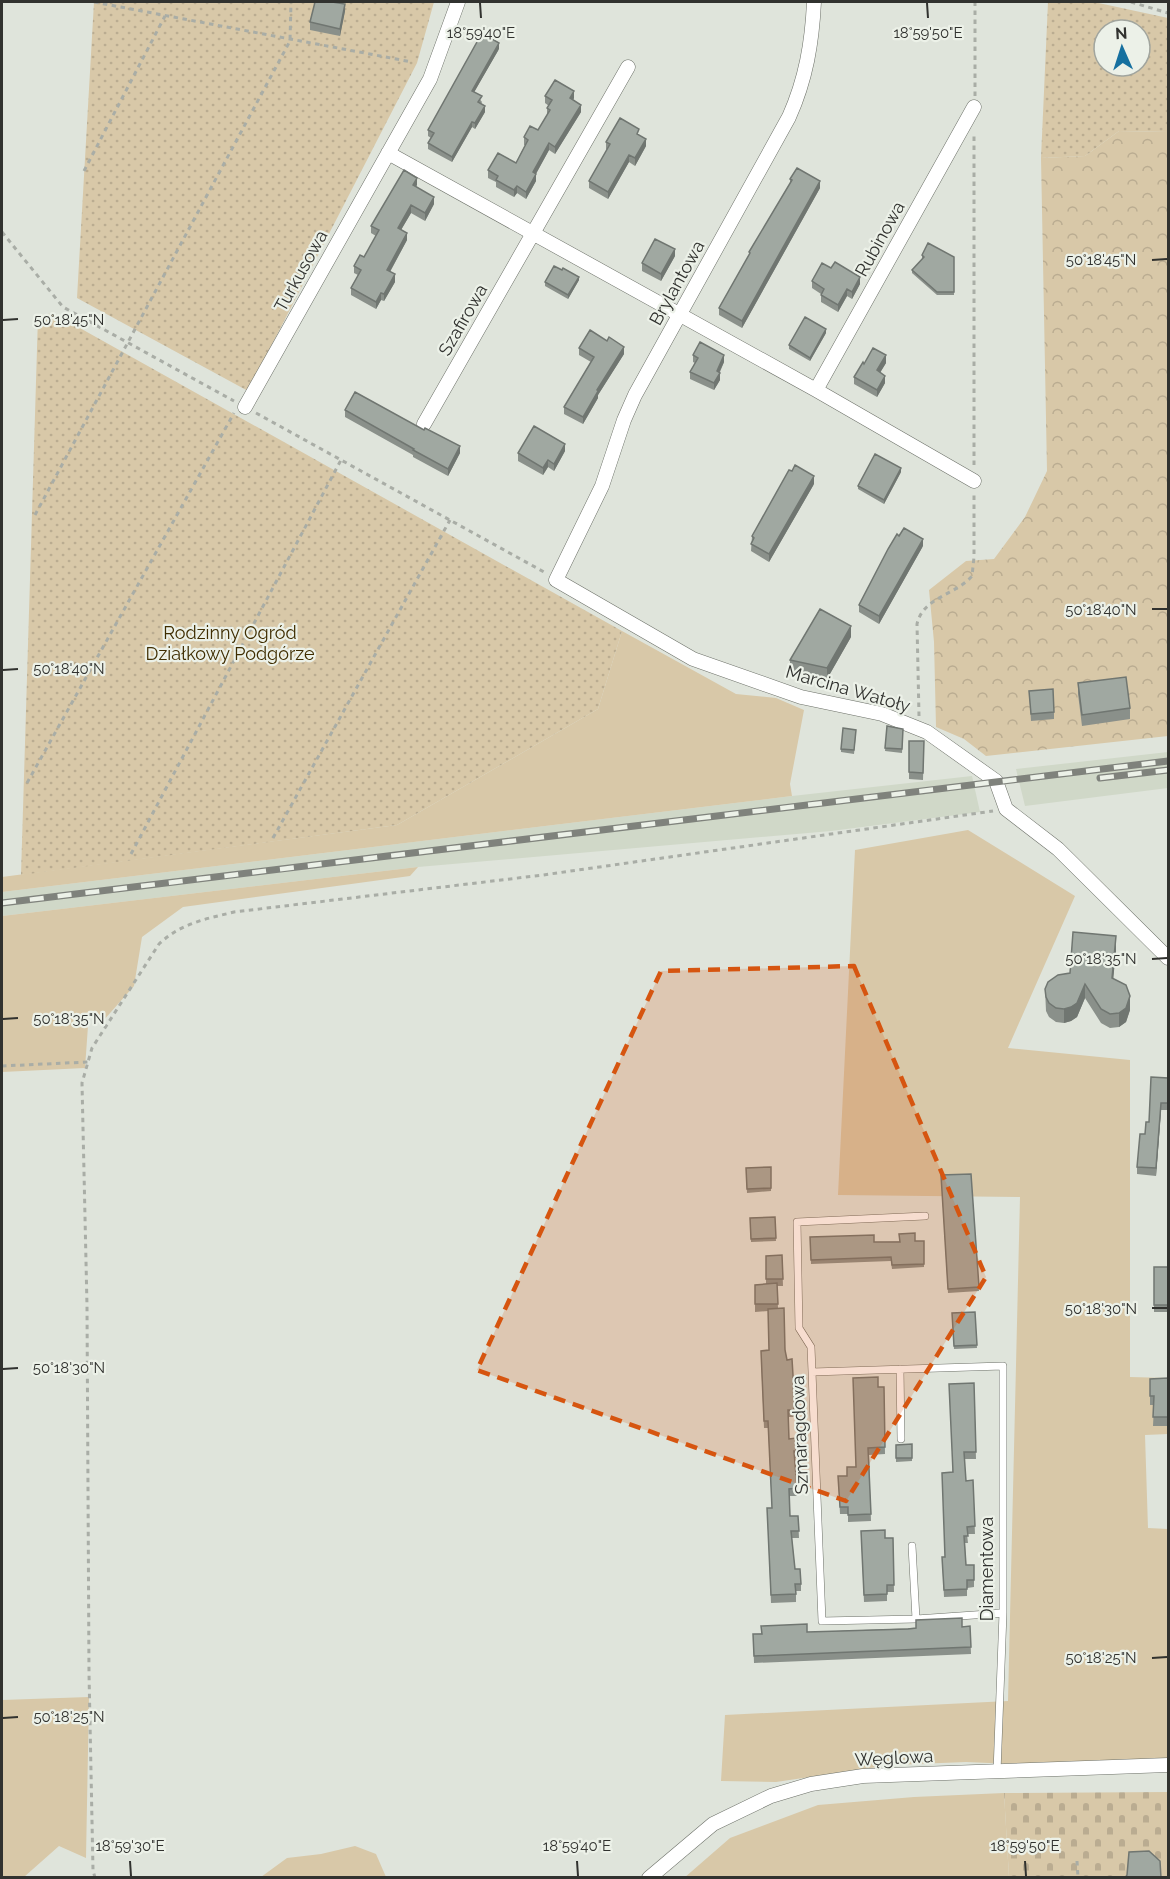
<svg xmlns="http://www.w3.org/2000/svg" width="1170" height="1879" viewBox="0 0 1170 1879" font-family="Raleway,sans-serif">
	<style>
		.built { fill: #d0d8c8 }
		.green { fill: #d8c8a8 }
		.forest { fill: url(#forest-crowns) }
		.cemetery { fill: url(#cemetery-stones) }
		.garden { fill: url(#garden-dots); fill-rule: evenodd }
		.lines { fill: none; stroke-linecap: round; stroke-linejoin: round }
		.service-casing { stroke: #6c7068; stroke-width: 8 }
		.minor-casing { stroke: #6c7068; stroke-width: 15 }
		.path { stroke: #a9ada6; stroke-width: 3; stroke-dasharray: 4.5 4.5; stroke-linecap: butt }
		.service { stroke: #fff; stroke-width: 7 }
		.minor { stroke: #fff; stroke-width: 14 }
		.rail-casing { stroke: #7f827c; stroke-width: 7 }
		.rail { stroke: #ecf1e8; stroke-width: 4.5; stroke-dasharray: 14; stroke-linecap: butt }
		.wall { fill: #8a908a }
		.shaded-wall { fill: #707671 }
		.building { fill: #a0a8a1; stroke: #707671; stroke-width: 1.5 }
		.marked { fill: #d65510; fill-opacity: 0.2; stroke: #d65510; stroke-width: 4.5; stroke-dasharray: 12 8; stroke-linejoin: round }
		.ticks { fill: none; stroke: #31322f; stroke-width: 2 }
		.labels { text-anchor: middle; stroke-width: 4.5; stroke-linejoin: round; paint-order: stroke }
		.street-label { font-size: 18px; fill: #31322f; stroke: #ecf1e8 }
		.park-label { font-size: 18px; fill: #3f2d00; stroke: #ecf1e8 }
		.ticks-label { font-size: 15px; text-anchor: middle; fill: #31322f; stroke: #ecf1e8; stroke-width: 4.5; stroke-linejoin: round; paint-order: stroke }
	</style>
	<defs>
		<pattern id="forest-crowns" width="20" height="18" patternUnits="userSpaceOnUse" patternTransform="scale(1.5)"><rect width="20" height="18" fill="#d8c8a8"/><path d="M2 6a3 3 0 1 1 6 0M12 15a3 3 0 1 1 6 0" fill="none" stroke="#baac91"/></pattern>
		<pattern id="cemetery-stones" width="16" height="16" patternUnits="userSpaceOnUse" patternTransform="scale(1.5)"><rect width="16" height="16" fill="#d8c8a8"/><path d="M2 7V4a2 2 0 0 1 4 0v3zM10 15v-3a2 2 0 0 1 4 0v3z" fill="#baac91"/></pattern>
		<pattern id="garden-dots" width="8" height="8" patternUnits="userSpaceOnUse" patternTransform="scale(1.5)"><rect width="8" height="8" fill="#d8c8a8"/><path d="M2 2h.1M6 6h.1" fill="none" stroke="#baac91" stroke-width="1.8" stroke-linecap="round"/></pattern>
	</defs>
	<rect width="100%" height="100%" fill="#dfe4db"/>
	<!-- built -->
	<path class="built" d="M1168 752V788L1025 806 1016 769Z
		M972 776 980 812 831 831 418 867 2 916V892L792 796Z"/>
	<!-- green -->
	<path class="green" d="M622 631 736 694 776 698 804 710 790 784 792 796 2 892V877L397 825 598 709Z
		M968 830 1075 896 1008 1048 1130 1060V1377L1168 1378V1434L1145 1435 1148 1528 1168 1529V1760L1056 1766 966 1762 891 1765 776 1782 721 1781 725 1715 1008 1701 1020 1197 838 1195 855 850Z
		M418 867 410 876 183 907 142 937 134 986 103 1021 89 1012 85 1068 2 1072V916Z
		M89 1697 86 1858 59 1846 24 1877H2V1700Z
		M1004 1793 1009 1877 684 1878 730 1838 818 1805 914 1797Z
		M355 1846 376 1854 386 1877H261L287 1858 321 1854Z"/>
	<!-- forest -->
	<path class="forest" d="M1119 131 1168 132V736L986 756 964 739 936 727 934 642 929 590 966 561 994 559 1025 517 1047 471 1041 158 1085 156Z"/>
	<!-- cemetery -->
	<path class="cemetery" d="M1168 1792V1877H1009L1004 1793Z"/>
	<!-- garden -->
	<path class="garden" d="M94 2H434L417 63 248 391 77 298Z
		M1048 2H1094L1168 18V132L1119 131 1085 156 1041 158ZM1104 30H1140V66H1104Z
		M53 313 622 631 598 709 397 825 21 875 38 316Z"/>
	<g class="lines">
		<!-- service casing -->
		<g class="service-casing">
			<path id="service" d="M925 1216 797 1222 799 1328 811 1347 822 1621 916 1619 1003 1613
				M900 1369 901 1439
				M812 1372 1003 1366V1613L997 1772
				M912 1546 916 1619"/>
		</g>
		<!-- minor casing -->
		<g class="minor-casing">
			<path id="minor" d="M814 2C812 43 806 79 789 117L635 395 624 420 602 486 556 580 693 659 801 697 882 714 927 732 996 781 1006 809 1058 849 1168 958
				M388 153 816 390 974 481
				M816 390 974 107
				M245 407 430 79 458 2
				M424 424 628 67
				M649 1878 713 1824 771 1796 811 1784 863 1776 1168 1765"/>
		</g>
		<!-- path -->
		<path class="path" d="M94 2 412 62
			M1131 2 1168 13
			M975 96V2
			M84 171 165 16
			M2 232 63 307 234 401
			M256 413 544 572
			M974 465V135
			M35 515 290 41 291 2
			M919 716 917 624C923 597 956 595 972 576L974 557V492
			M27 783 234 413
			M273 838 450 520
			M131 854 341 460
			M2 1066 88 1062
			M1077 1861 1078 1878
			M95 1878 93 1870 89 1673 87 1306 82 1083 92 1048 159 944C181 923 206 919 234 912L543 875 993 811"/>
		<!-- service -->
		<use href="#service" class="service"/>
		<!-- minor -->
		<use href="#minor" class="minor"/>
		<!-- rail casing -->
		<g class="rail-casing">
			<path id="rail" d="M1100 778 1168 770
				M2 903 1168 761"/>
		</g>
		<!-- rail -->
		<use href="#rail" class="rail"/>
	</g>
	<!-- wall -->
	<path class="wall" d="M345 11 340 36 310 30V22Z
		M499 49 474 92 482 102 481 104 485 112 475 129 472 127 452 162 428 149V143L431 138 428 136V130Z
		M545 96 574 98 573 100 581 112 555 154 549 150 536 174V181L526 199 517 193 514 197 496 187V182L488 178V170L516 163 525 145H524V137L538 130 547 115V108L549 106 545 103Z
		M639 135 646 146 635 166 629 162 608 199 589 188V181L607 150 606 149V142Z
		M790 179 820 188 742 328 719 315V308L749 255V252L790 184Z
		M417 185 416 187 434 204 425 221 411 213 401 230 407 240 390 272 395 282 384 301 381 300 376 309 351 295V288L358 275 354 273V266L364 257 376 236 371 233V226Z
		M922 255 954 257V295H937L912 273V270L922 259Z
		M675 256 661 281 642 271V263Z
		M562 270 579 280 568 299 545 286V282Z
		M812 281 860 284 852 299 847 296 838 312 821 302V294L812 288Z
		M826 333 810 361 789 349V345Z
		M579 348 624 354 598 395V398L583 424 564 414V407L591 362 579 355Z
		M693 355 724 362 720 372V380L714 390 690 379V372L695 363 693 362Z
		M886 363 880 372 885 383 877 397 854 384V377L864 364Z
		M345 410 460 453 448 476 413 457V455L345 417Z
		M565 451 554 471 548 467 543 475 518 461V453Z
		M901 472 884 504 858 489V486Z
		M814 484 769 562 751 551 752 536Z
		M923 546 879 624 859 612V605Z
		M851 637 827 679 790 670V660Z
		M1078 683 1130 708V719L1082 726 1078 694Z
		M1029 691 1054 712V719L1031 721Z
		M887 726 903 729 902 753 885 751Z
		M856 734 854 754 841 752V749Z
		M909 741H924L923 780 909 779Z
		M1116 950 1113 979 1130 1010 1126 1022 1119 1027 1110 1028 1101 1023 1085 998 1077 1017 1071 1021 1064 1023 1056 1022 1049 1017 1046 1011 1045 989 1070 973Z
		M1168 1078V1110H1161L1156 1176 1137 1174V1167L1145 1134Z
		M771 1167V1191L747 1193 746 1168Z
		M971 1174 979 1291 948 1293 941 1175Z
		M775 1217 776 1241 751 1242 750 1218Z
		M810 1237 874 1242 924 1241V1267L892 1269 891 1261 811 1264Z
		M782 1255 783 1286H777L778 1308 787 1360 792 1359 794 1417H789V1439L796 1438V1458H795L797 1496H789L790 1516H798L799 1538H792L795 1569 801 1584V1591H796V1602L771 1603 767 1508H772L768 1428H764L761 1358 769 1350 768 1311 755 1312V1285L766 1284V1256Z
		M1154 1267H1168V1312H1154Z
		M975 1312 977 1348 954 1349 952 1313Z
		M1168 1378V1426H1153L1154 1405H1150V1379Z
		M974 1383 976 1459H964L966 1481 973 1480 975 1534H967L968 1543H965L966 1565H974V1587L967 1588V1596L944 1597 942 1557H945L952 1472Z
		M878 1387H884L885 1454 869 1455 871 1521 848 1522V1514H840L838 1476H847L856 1467Z
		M912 1444V1461L896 1462V1445Z
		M861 1531 885 1538H893L894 1592H887V1601L864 1602Z
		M970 1626 971 1654 754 1663 753 1634Z"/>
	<!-- shaded-wall -->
	<path class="shaded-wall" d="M345 4V11L340 36V29Z
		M499 43V49L472 96V91Z
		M574 91V98L570 106V98Z
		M581 105V112L555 154V147Z
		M485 106V112L475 129V123Z
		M472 122V127L452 162V157Z
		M646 139V146L635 166V158Z
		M549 143V150L533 179V172Z
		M629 155V162L608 199V192Z
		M536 174V181L526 199V192Z
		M417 178V185L413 192V185Z
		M820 181V188L742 328V321Z
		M517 186V193L514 197V190Z
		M434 197V204L425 221V213Z
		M411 205V213L398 235V228Z
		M407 233V240L387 277V270Z
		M675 249V256L661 281V274Z
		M395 274V282L384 301V294Z
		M579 277V280L568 299V295Z
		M860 277V284L852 299V292Z
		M847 289V296L838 312V305Z
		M381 293V300L376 309V302Z
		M826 329V333L810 361V358Z
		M624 347V354L598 395V398L583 424V417L597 390Z
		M724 355V362L717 377 720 373V380L714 390V383L717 371Z
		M886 355V363L877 378V370Z
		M885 376V383L877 397V390Z
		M565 444V451L554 471V464Z
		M460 446V453L448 476V469Z
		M548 460V467L543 475V468Z
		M901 468V472L884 504V500Z
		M814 476V484L769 562V554Z
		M923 539V546L879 624V616Z
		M851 626V637L827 679V668Z
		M1116 936V950L1112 992V978Z
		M1085 984V998L1077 1017 1071 1021 1064 1023V1009Z
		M1130 996V1010L1126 1022 1119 1027V1013Z
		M1161 1103V1110L1156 1176V1168Z"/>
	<!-- building -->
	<path class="building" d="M315 2H332L345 4 340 29 310 22Z
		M482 33 499 43 472 91 482 96 478 102 485 106 475 123 472 122 452 157 428 143 434 133 428 130Z
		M555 80 574 91 570 98 581 105 555 147 549 143 533 172 536 174 526 192 517 186 514 190 496 180 498 176 488 170 498 153 516 163 528 140 524 137 530 126 538 130 550 110 547 108 552 100 545 96Z
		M620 118 639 129 637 134 646 139 635 158 629 155 608 192 589 181 610 144 606 142Z
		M797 168 820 181 742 321 719 308 750 253 749 252 792 180 790 179Z
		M404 170 417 178 413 185 434 197 425 213 411 205 398 228 407 233 387 270 395 274 384 294 381 293 376 302 351 288 361 270 354 266 360 255 364 257 379 230 371 226Z
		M655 239 675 249 661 274 642 263Z
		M928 243 954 257V292H937L912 270 924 257 922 255Z
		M835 262 860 277 852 292 847 289 838 305 821 295 824 289 812 281 822 263 831 268Z
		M554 266 562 270 563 268 579 277 568 295 545 282Z
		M805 317 826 329 810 358 789 345Z
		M590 330 607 341 609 337 624 347 597 390 598 391 583 417 564 407 594 357 579 348Z
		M700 342 724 355 717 371 720 373 714 383 690 372 698 358 693 355Z
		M873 348 886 355 877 370 885 376 877 390 854 377 863 362 864 364Z
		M355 392 424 430 425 428 460 446 448 469 413 450 414 449 345 410Z
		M534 426 565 444 554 464 548 460 543 468 518 453Z
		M875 454 901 468 884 500 858 486Z
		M795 465 814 476 769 554 751 544 754 538 752 536 789 470 792 471Z
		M904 528 923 539 879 616 859 605 888 549 897 534 899 536Z
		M820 609 851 626 827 668 790 660Z
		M1126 677 1130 708 1082 715 1078 683Z
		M1053 689 1054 712 1031 714 1029 691Z
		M887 726 903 729 902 749 885 748Z
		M843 728 856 730 854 750 841 749Z
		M909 741H924L923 773 909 772Z
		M1073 932 1116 936 1112 978 1126 985 1130 996 1126 1008 1119 1013 1110 1014 1101 1009 1085 984 1077 1003 1071 1007 1064 1009 1056 1008 1049 1003 1046 997 1045 989 1048 982 1058 975 1070 973Z
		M1151 1077 1168 1078V1103H1161L1156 1168 1137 1167 1140 1134H1145L1146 1122H1149Z
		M771 1167V1188L747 1189 746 1168Z
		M971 1174 979 1287 948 1289 941 1175Z
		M775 1217 776 1238 751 1239 750 1218Z
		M915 1233V1241H924V1264L892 1265 891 1257 811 1260 810 1237 874 1235V1242H900L899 1234Z
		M782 1255 783 1279H766V1256Z
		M1154 1267H1168V1305H1154Z
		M777 1283 778 1304H755V1285Z
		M784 1308 785 1350 787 1360 792 1359 793 1375 794 1410H788L789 1439 796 1438V1451H794L797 1488 789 1489 790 1516H798L799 1531H791L795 1569H800L801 1584H795L796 1594 771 1595 767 1508H772L768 1421H764L761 1351 769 1350 768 1309Z
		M975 1312 977 1345 954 1346 952 1313Z
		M878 1377V1387H884L885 1447 868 1448 871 1514 848 1515V1507H840L838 1476H847V1467H856L853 1378Z
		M1168 1378V1417H1153L1154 1396H1150V1379Z
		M974 1383 976 1452H964L966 1481 973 1480 975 1526 967 1527 968 1536H964L966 1565H974V1580H967V1589L944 1590 942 1557H945L942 1473 953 1472 949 1384Z
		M912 1444V1458H896V1445Z
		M885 1530V1538H893L894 1585H887V1594L864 1595 861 1531Z
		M962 1618V1627L970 1626 971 1647 754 1656 753 1634H762L761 1626 807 1624V1632L908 1629 916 1628V1620Z
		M1149 1851 1160 1861 1161 1878H1125L1127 1875 1129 1852Z"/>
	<!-- marked area -->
	<path class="marked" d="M854 966 986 1277 846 1501 477 1370 661 971Z"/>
	<!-- ticks -->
	<path class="ticks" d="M480 3 481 18M927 3 928 18M1152 260 1167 259M3 320 18 319M1152 609H1167M3 670 18 669M1152 959 1167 958M3 1019 18 1018M1152 1308H1167M3 1369 18 1368M1152 1658 1167 1657M3 1718 18 1717M130 1861 131 1876M577 1861 578 1876M1025 1861 1026 1876"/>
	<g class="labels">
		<!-- street labels -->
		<g class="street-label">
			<text transform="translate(880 239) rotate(-61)" y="6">Rubinowa</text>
			<text transform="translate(301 271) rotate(-61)" y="6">Turkusowa</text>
			<text transform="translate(677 283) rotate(-61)" y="6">Brylantowa</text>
			<text transform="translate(463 320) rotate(-60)" y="6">Szafirowa</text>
			<text transform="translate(848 689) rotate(16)" y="6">Marcina Watoły</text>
			<text transform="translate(800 1435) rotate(-92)" y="6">Szmaragdowa</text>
			<text transform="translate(987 1569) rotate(-90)" y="6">Diamentowa</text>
			<text transform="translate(894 1758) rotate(-3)" y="6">Węglowa</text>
		</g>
		<!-- park labels -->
		<g class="park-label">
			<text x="230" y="639">Rodzinny Ogród<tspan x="230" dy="21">Działkowy Podgórze</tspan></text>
		</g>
	</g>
	<g class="ticks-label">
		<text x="481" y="38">18°59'40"E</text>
		<text x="928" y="38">18°59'50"E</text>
		<text x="1101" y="265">50°18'45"N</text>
		<text x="69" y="325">50°18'45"N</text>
		<text x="1101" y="615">50°18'40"N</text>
		<text x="69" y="674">50°18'40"N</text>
		<text x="1101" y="964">50°18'35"N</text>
		<text x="69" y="1024">50°18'35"N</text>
		<text x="1101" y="1314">50°18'30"N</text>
		<text x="69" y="1373">50°18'30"N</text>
		<text x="1101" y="1663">50°18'25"N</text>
		<text x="69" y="1722">50°18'25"N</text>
		<text x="130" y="1851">18°59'30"E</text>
		<text x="577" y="1851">18°59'40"E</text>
		<text x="1025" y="1851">18°59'50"E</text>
	</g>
	<!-- border -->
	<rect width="1170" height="1879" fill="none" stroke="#31322f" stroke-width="6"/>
	<!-- north arrow -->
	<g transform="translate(1122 48) rotate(357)"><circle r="28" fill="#ecf1e8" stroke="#a1a59e" stroke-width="1.5"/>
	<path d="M0-4.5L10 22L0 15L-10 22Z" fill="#16709f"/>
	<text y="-9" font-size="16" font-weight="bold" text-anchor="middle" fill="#31322f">N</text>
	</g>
</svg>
